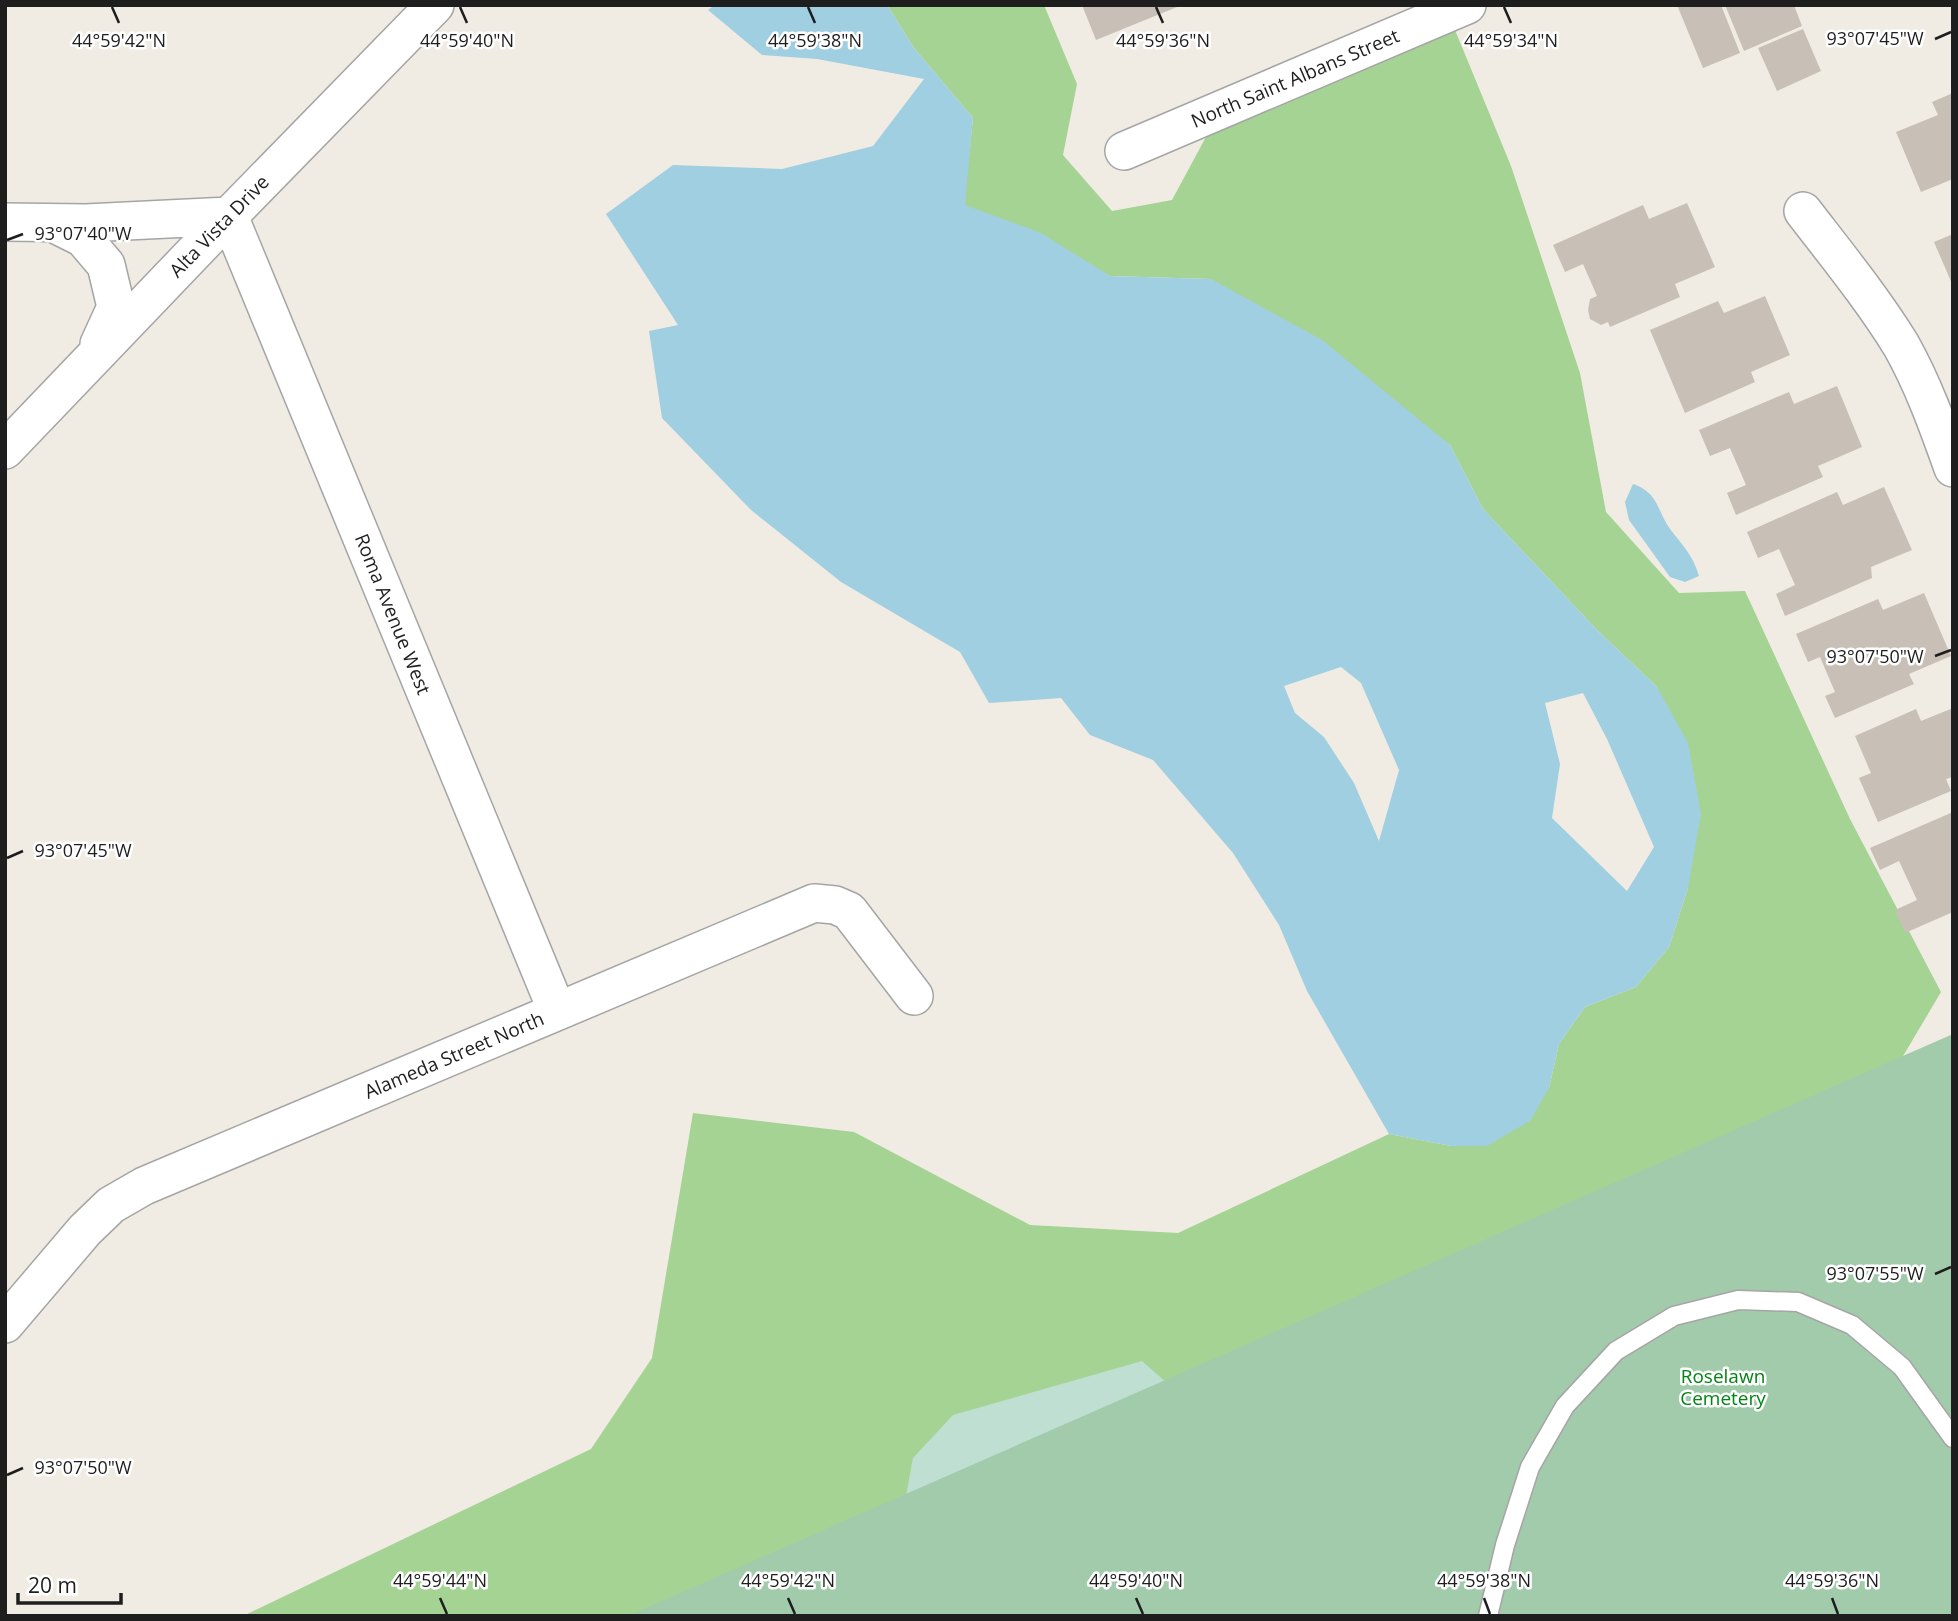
<svg xmlns="http://www.w3.org/2000/svg" width="1958" height="1621" viewBox="0 0 1958 1621" font-family="'Open Sans',sans-serif">
	<style>
		.forest { fill: #a4d394 }
		.wetland { fill: #bfdfd2 }
		.cemetery { fill: #a2cbab }
		.water { fill: #a0cfe1; fill-rule: evenodd }
		.building { fill: #c8bfb6 }
		.lines { fill: none; stroke-linecap: round; stroke-linejoin: round }
		.lane-casing { stroke: #a5a5a5; stroke-width: 21 }
		.street-casing { stroke: #a5a5a5; stroke-width: 40 }
		.lane { stroke: #fff; stroke-width: 18 }
		.street { stroke: #fff; stroke-width: 37 }
		.ticks { fill: none; stroke: #1e1e1e; stroke-width: 2.5 }
		.labels { text-anchor: middle; stroke-width: 5; stroke-linejoin: round; paint-order: stroke }
		.street-label { font-size: 19px; fill: #1e1e1e; stroke: #fff }
		.park-label { font-size: 19px; fill: #038514; stroke: #fff }
		.ticks-label { font-size: 18px; text-anchor: middle; fill: #1e1e1e; stroke: #fff; stroke-width: 5; stroke-linejoin: round; paint-order: stroke }
	</style>
	<rect width="100%" height="100%" fill="#f0ece3"/>
	<!-- forest -->
	<path class="forest" d="M887 5H1044L1077 84 1063 155 1112 211 1172 200 1207 135 1455 30 1511 166 1580 373 1606 512 1679 593 1745 591 1850 819 1941 992 1816 1203 1156 1616H243L591 1449 652 1358 693 1113 854 1132 1030 1225 1178 1233 1389 1134 1451 1146 1549 1088 1559 1044 1585 1007 1636 987 1669 947 1688 888 1657 687 1596 629 1483 509 1450 445 1211 279 1110 276 964 205 973 118 914 48Z"/>
	<!-- wetland -->
	<path class="wetland" d="M1142 1361 1203 1415 895 1555 913 1458 953 1415Z"/>
	<!-- cemetery -->
	<path class="cemetery" d="M1953 1034V1616H628Z"/>
	<!-- water -->
	<path class="water" d="M715 5H887L914 48 973 118 965 205 1041 233 1110 276 1211 279 1322 340 1450 445 1483 509 1596 629 1657 687 1688 743 1701 814 1688 888 1669 947 1636 987 1585 1007 1559 1044 1549 1088 1530 1121 1487 1146H1451L1389 1134 1307 991 1279 925 1233 853 1153 760 1090 735 1061 698 989 703 960 652 841 582 751 510 662 418 649 331 678 325 606 214 673 165 782 169 873 146 924 79 817 59 762 55 708 10ZM1341 667 1361 683 1399 770 1379 841 1354 783 1324 737 1295 713 1284 686ZM1583 693 1607 739 1654 847 1627 891 1552 818 1560 764 1545 703Z
		M1633 484C1659 493 1657 511 1670 529 1683 546 1693 555 1699 576L1685 582 1670 577 1629 520 1625 502Z"/>
	<!-- building -->
	<path class="building" d="M1082 5H1182L1096 40Z
		M1677 5H1721L1740 53 1703 68Z
		M1725 5H1794L1802 26 1744 51Z
		M1803 29 1821 71 1777 91 1758 48Z
		M1953 93V179L1921 192 1896 132 1938 115 1932 102Z
		M1687 203 1715 267 1675 284 1680 297 1610 327 1608 322 1601 325 1590 319 1588 310 1590 299 1597 296 1583 264 1565 272 1553 245 1643 205 1649 219Z
		M1953 234V286L1934 242Z
		M1765 296 1790 355 1751 372 1755 382 1685 413 1650 330 1718 301 1724 313Z
		M1837 386 1862 447 1818 466 1823 477 1736 515 1727 493 1746 485 1730 448 1710 456 1699 430 1789 392 1794 404Z
		M1884 487 1912 550 1871 567 1872 578 1785 616 1776 594 1795 585 1779 549 1758 558 1747 532 1837 492 1843 505Z
		M1924 593 1951 656 1909 674 1914 684 1835 718 1825 696 1835 692 1820 657 1808 662 1796 634 1878 599 1883 610Z
		M1953 708V777L1946 779 1951 791 1878 822 1859 778 1871 773 1855 736 1916 709 1921 721Z
		M1953 812V912L1905 933 1895 910 1917 900 1899 861 1880 870 1870 848Z"/>
	<g class="lines">
		<!-- lane casing -->
		<g class="lane-casing">
			<path id="lane" d="M1488 1616 1505 1545 1530 1467 1565 1406 1616 1351 1674 1316 1738 1300 1798 1302 1852 1325 1902 1367 1953 1438"/>
		</g>
		<!-- street casing -->
		<g class="street-casing">
			<path id="street" d="M1124 151 1467 5
				M1803 211C1836 254 1872 298 1901 345 1923 384 1938 426 1953 468
				M5 222 86 223 229 216 557 1011
				M53 223 83 238 106 265 116 307 99 344
				M5 450 229 216 435 5
				M5 1324 85 1230 111 1205 144 1186 814 903 835 905 849 911 914 996"/>
		</g>
		<!-- lane -->
		<use href="#lane" class="lane"/>
		<!-- street -->
		<use href="#street" class="street"/>
	</g>
	<!-- ticks -->
	<path class="ticks" d="M112 7 119 23M460 7 467 23M808 7 815 23M1156 7 1163 23M1504 7 1511 23M1935 39 1951 32M7 240 23 234M1935 656 1951 650M7 858 23 851M1935 1274 1951 1267M7 1475 23 1468M440 1598 447 1614M788 1598 795 1614M1136 1598 1143 1614M1484 1598 1490 1614M1832 1598 1838 1614"/>
	<g class="labels">
		<!-- street labels -->
		<g class="street-label">
			<text transform="translate(1295 78) rotate(-23)" y="7">North Saint Albans Street</text>
			<text transform="translate(219 226) rotate(-46)" y="7">Alta Vista Drive</text>
			<text transform="translate(393 614) rotate(68)" y="7">Roma Avenue West</text>
			<text transform="translate(454 1055) rotate(-23)" y="7">Alameda Street North</text>
		</g>
		<!-- park labels -->
		<g class="park-label">
			<text x="1723" y="1383">Roselawn<tspan x="1723" dy="22">Cemetery</tspan></text>
		</g>
	</g>
	<g class="ticks-label">
		<text x="1875" y="45">93°07'45"W</text>
		<text x="119" y="47">44°59'42"N</text>
		<text x="467" y="47">44°59'40"N</text>
		<text x="815" y="47">44°59'38"N</text>
		<text x="1163" y="47">44°59'36"N</text>
		<text x="1511" y="47">44°59'34"N</text>
		<text x="83" y="240">93°07'40"W</text>
		<text x="1875" y="663">93°07'50"W</text>
		<text x="83" y="857">93°07'45"W</text>
		<text x="1875" y="1280">93°07'55"W</text>
		<text x="83" y="1474">93°07'50"W</text>
		<text x="440" y="1587">44°59'44"N</text>
		<text x="788" y="1587">44°59'42"N</text>
		<text x="1136" y="1587">44°59'40"N</text>
		<text x="1484" y="1587">44°59'38"N</text>
		<text x="1832" y="1587">44°59'36"N</text>
	</g>
	<!-- border -->
	<rect width="1958" height="1621" fill="none" stroke="#1e1e1e" stroke-width="14"/>
	<!-- scale -->
	<path d="M18 1593v10h103v-10" fill="none" stroke="#1e1e1e" stroke-width="3.5"/>
	<text x="28" y="1593" font-size="21" fill="#1e1e1e" stroke="#ffffff" stroke-width="5" paint-order="stroke">20 m</text>
</svg>
